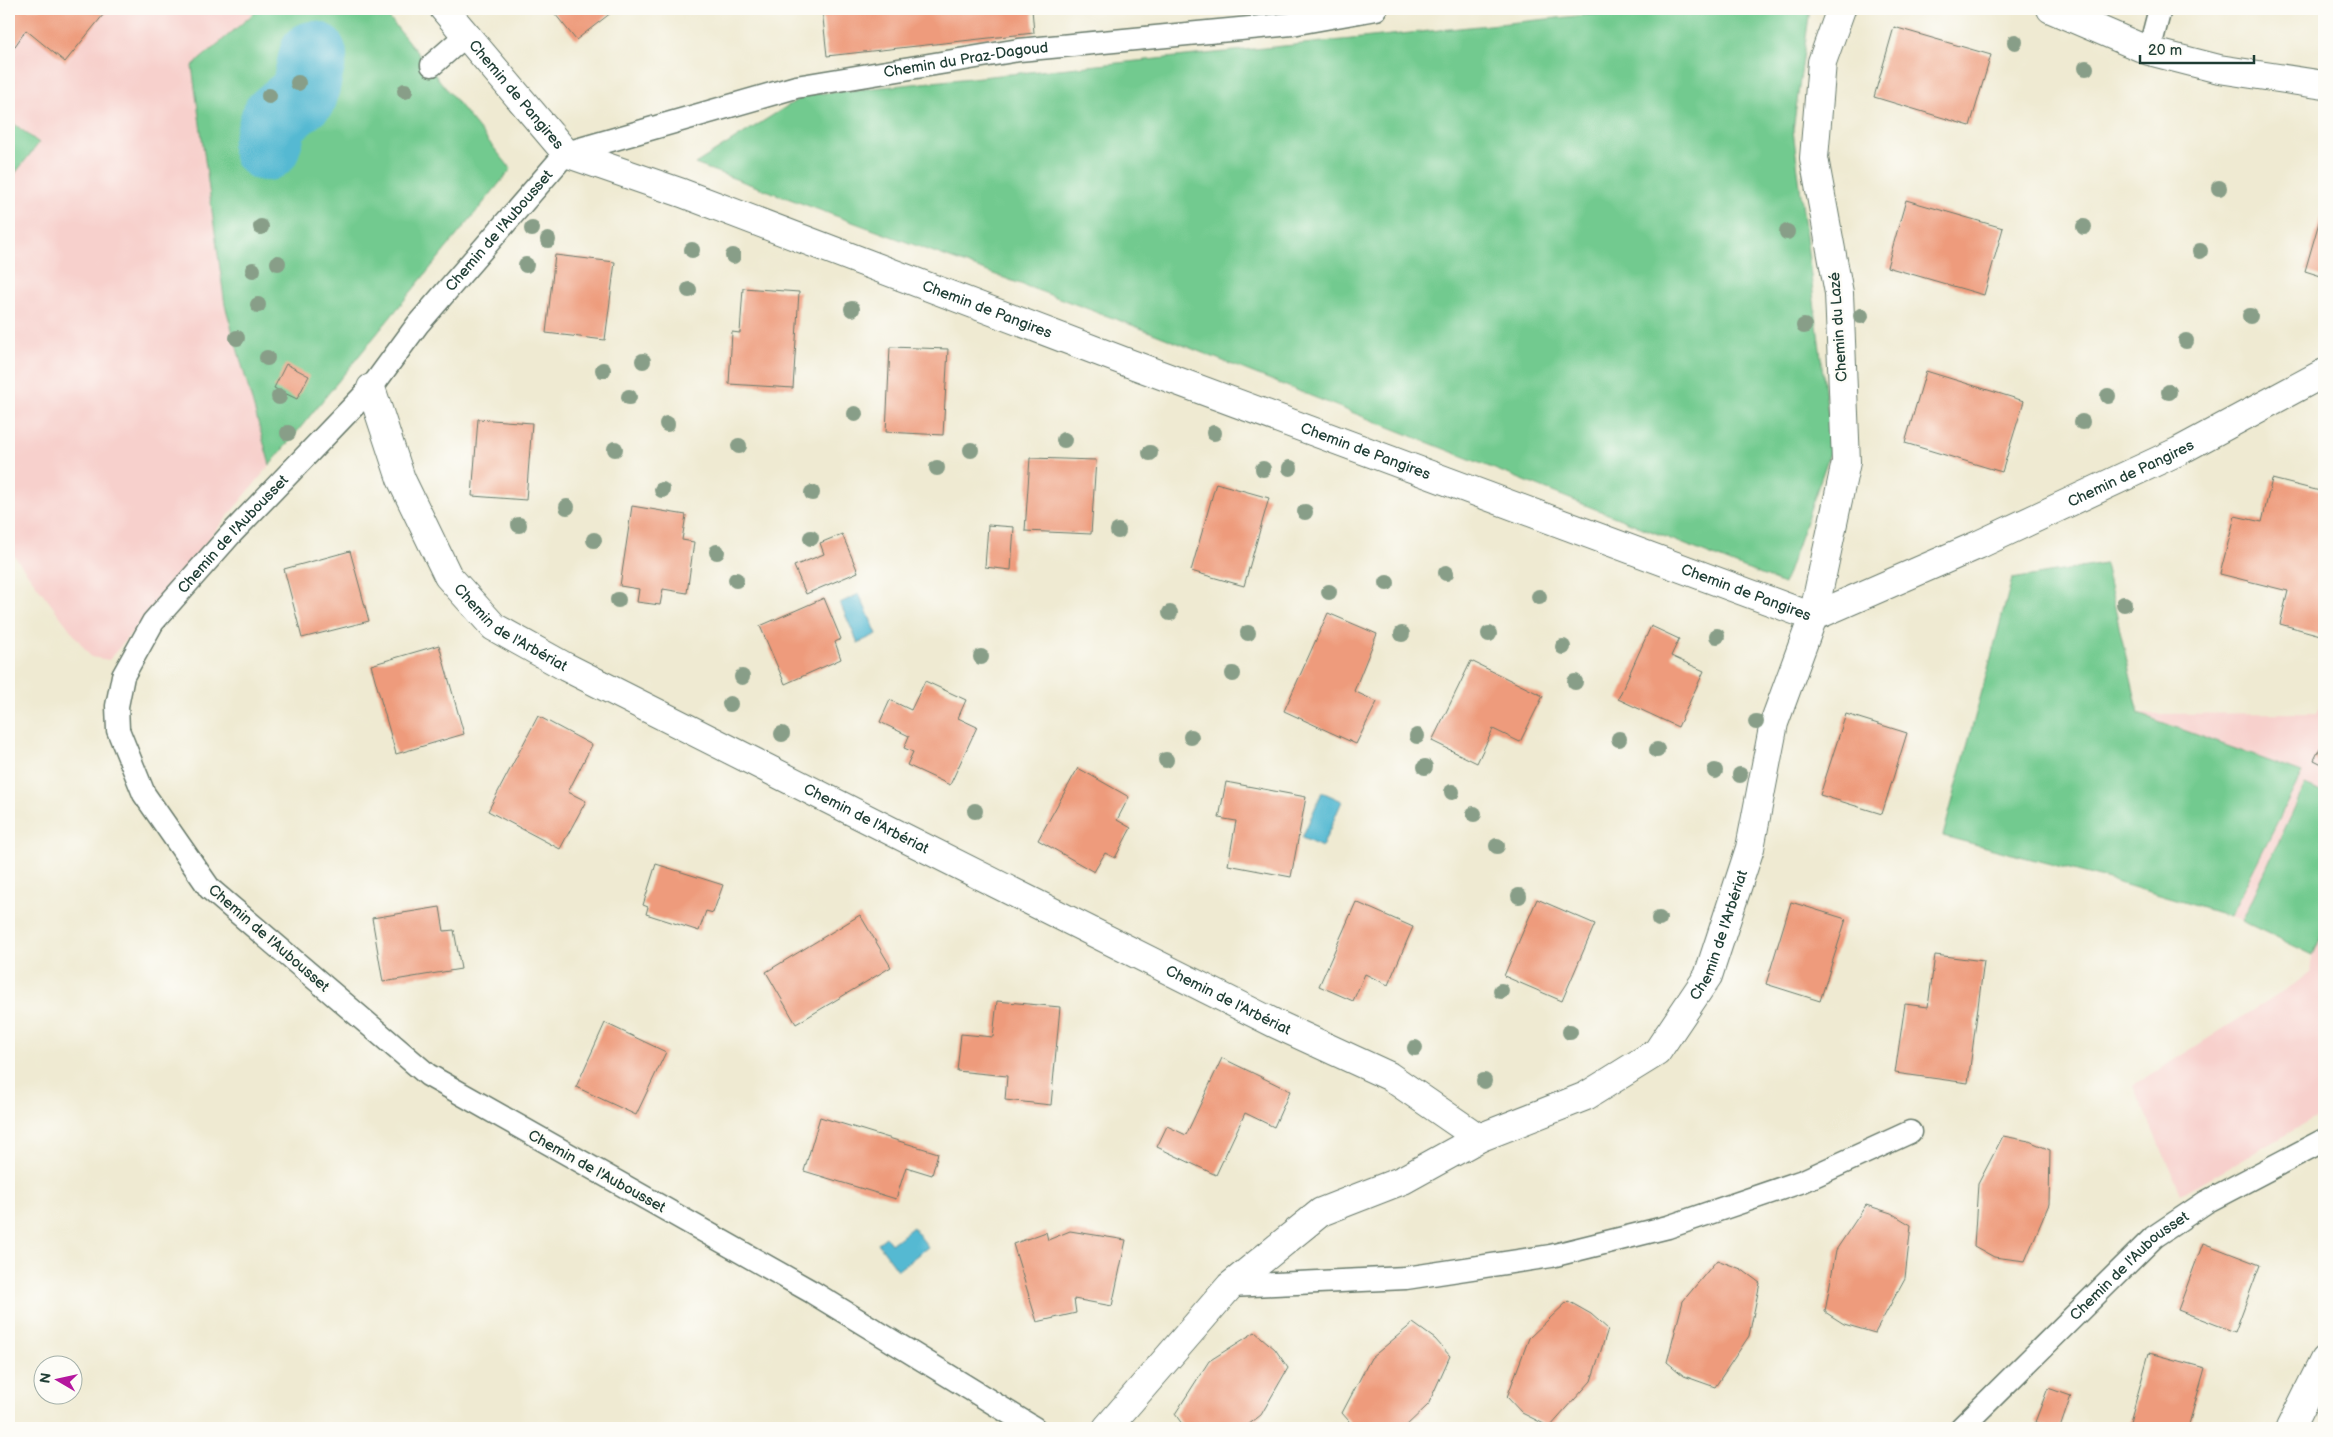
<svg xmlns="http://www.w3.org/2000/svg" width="2333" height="1437" viewBox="0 0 2333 1437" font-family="'Balsamiq Sans',sans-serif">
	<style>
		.built { fill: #f7d0cc }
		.green { fill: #72ca8f; stroke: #488462 }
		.water { fill: #54b9d2; stroke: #3a7b83 }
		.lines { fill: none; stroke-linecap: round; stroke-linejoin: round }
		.river { stroke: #54b9d2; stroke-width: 68 }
		.building { fill: #ee9b7c }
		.lane-casing { stroke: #687a6b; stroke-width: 25 }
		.street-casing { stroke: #687a6b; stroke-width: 30 }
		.lane { stroke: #fff; stroke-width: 22 }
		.street { stroke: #fff; stroke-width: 28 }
		.tree { fill: #889e88 }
		.labels { text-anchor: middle; stroke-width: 5; stroke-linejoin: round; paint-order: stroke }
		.street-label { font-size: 15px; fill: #1f3d34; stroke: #fdfcf7 }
	</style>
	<rect width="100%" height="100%" fill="#fdfcf7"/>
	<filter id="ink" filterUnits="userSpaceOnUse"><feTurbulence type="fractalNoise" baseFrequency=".02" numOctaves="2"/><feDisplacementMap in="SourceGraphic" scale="10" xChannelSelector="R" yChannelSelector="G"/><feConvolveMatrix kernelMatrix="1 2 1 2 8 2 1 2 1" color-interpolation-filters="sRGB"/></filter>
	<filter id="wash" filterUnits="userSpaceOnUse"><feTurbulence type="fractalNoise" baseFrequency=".0096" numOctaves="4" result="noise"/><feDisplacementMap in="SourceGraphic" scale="20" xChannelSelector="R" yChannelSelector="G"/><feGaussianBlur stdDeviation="1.12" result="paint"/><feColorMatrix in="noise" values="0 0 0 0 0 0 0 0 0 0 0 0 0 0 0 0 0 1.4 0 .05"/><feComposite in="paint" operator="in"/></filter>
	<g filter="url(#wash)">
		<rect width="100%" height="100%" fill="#efead2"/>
		<!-- built -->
		<path class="built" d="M9 9H259L192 66 225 305 270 465 109 660 91 657 9 549Z
			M2324 699V1113L2181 1194 2133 1086 2311 973 2313 955 2230 916 2089 874 2139 714 2317 713Z"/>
		<!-- green -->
		<path class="green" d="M259 9H382L511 169 270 465 225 305 192 66Z
			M1645 9H1810L1793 130 1832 447 1784 584 1140 328 695 164 805 95Z
			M9 120 39 143 9 181Z
			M2105 564 2139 714 2302 773 2230 916 2089 874 1943 836 2012 579Z
			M2305 785 2324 793V930L2313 955 2242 921Z"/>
		<!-- water -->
		<path class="water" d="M859 594 877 634 858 643 840 603Z
			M1322 792 1342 801 1322 847 1302 838Z
			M913 1227 928 1247 898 1270 878 1243 886 1237 891 1244Z"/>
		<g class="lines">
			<!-- river -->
			<path class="river" d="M266 147 275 118 304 94 313 55"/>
		</g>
		<g id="blocks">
			<!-- building -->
			<path class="building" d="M9 9H108L65 62 26 30 9 55Z
				M551 9H616L576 40Z
				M822 9H1032L1034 33 827 56Z
				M1894 27 1991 55 1970 126 1874 97Z
				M1906 200 2003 228 1984 295 1887 267Z
				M2324 205V277L2305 271Z
				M555 255 615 262 605 340 546 333Z
				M743 288 799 292 793 388 729 384 732 332 740 333Z
				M890 347 948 349 943 435 886 432Z
				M286 364 309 376 297 399 274 388Z
				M1926 371 2024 401 2002 472 1905 443Z
				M478 419 532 423 526 500 472 496Z
				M1030 458 1096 460 1091 534 1025 531Z
				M2272 479 2324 492V636L2280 624 2288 591 2220 574 2235 516 2262 522Z
				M1216 483 1269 498 1244 586 1191 571Z
				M632 506 686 515 682 540 694 542 687 593 663 589 660 605 637 602 639 589 620 586Z
				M988 525 1014 527 1011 570 985 567Z
				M842 534 858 572 806 594 794 566 824 554 820 543Z
				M350 551 369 621 302 638 284 569Z
				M824 598 841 639 835 642 841 659 785 684 760 626Z
				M1328 613 1377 634 1354 691 1377 702 1356 744 1284 711Z
				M1651 626 1679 639 1671 656 1704 671 1678 727 1618 699Z
				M439 645 464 734 396 754 371 665Z
				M1471 661 1543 696 1520 742 1493 729 1477 763 1432 741Z
				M925 681 966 700 958 718 977 727 950 785 907 765 913 752 904 748 909 736 880 722 890 700 911 710Z
				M1846 714 1907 733 1882 814 1820 795Z
				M538 716 592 745 568 792 586 801 560 849 488 811Z
				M2324 740V765L2314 760Z
				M1078 768 1129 797 1117 820 1131 828 1115 858 1105 853 1094 872 1038 840Z
				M1226 782 1306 797 1291 877 1228 865 1236 821 1219 818Z
				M656 864 723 885 713 913 706 911 699 931 646 914 648 907 643 905Z
				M1537 899 1595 924 1562 1001 1504 976Z
				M1356 902 1413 927 1388 985 1365 974 1353 1001 1319 986Z
				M1791 902 1846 919 1820 1001 1766 984Z
				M440 907 444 931 454 930 461 969 383 982 372 918Z
				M860 915 891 967 796 1024 766 972Z
				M1935 955 1984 961 1968 1083 1895 1073 1905 1004 1928 1007Z
				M997 1001 1060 1007 1051 1105 1005 1100 1007 1076 957 1071 961 1034 993 1037Z
				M605 1023 666 1052 636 1115 576 1087Z
				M1222 1058 1290 1091 1274 1127 1245 1113 1216 1175 1157 1147 1167 1126 1186 1135Z
				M820 1117 938 1153 932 1175 906 1167 896 1199 804 1171Z
				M2003 1136 2029 1141 2050 1150 2049 1204 2025 1261 1994 1257 1974 1246 1978 1184Z
				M1866 1205 1891 1213 1911 1225 1905 1278 1875 1333 1844 1324 1825 1312 1836 1250Z
				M1070 1231 1126 1240 1112 1306 1074 1299 1076 1313 1037 1322 1013 1244 1046 1232 1048 1240Z
				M2203 1243 2260 1265 2235 1332 2178 1310Z
				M1717 1260 1741 1269 1760 1283 1749 1336 1715 1387 1684 1376 1667 1362 1683 1301Z
				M1568 1301 1591 1314 1608 1329 1591 1381 1550 1427 1522 1413 1507 1397 1529 1338Z
				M1413 1323 1435 1339 1450 1356 1428 1405 1404 1428H1355L1342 1413 1371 1358Z
				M1255 1332 1275 1349 1288 1368 1261 1415 1244 1428H1185L1175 1414 1209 1361Z
				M2149 1353 2205 1368 2188 1428H2153L2130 1422Z
				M2048 1388 2071 1396 2060 1428H2051L2035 1422Z"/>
		</g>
	</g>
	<g filter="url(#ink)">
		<use href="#blocks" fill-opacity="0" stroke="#687a6b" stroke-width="1"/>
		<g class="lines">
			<!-- lane casing -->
			<g class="lane-casing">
				<g id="lane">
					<path d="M2149 51 2160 9"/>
					<path d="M432 65 466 35"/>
					<path d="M1230 1286 1406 1278 1551 1256 1668 1227 1803 1181 1910 1132"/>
					<path id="s1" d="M1034 1428 812 1292 428 1075 210 889 144 794 118 730 117 706 123 676 153 622 230 535 371 388 418 324 566 153 796 87 1019 50 1292 24 1376 9"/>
					<path id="s2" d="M1961 1428 2154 1237 2206 1202 2324 1140"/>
				</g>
			</g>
			<!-- street casing -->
			<g class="street-casing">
				<g id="street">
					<path id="s3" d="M444 9 566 153 682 193 1126 362 1813 617 1978 545 2179 451 2324 373"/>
					<path d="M2051 9 2149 51 2219 69 2324 85"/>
					<path id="s4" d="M371 388 401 479 448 576 494 627 566 667 907 839 1276 1024 1389 1076 1479 1138"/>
					<path id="s5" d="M1107 1428 1230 1286 1321 1212 1403 1180 1479 1138 1586 1096 1657 1052 1708 976 1750 848 1774 723 1813 617 1846 462 1839 293 1814 158 1822 62 1841 9"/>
					<path d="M2290 1428 2324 1360"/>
				</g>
			</g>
			<!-- lane -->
			<use href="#lane" class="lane"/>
			<!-- street -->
			<use href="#street" class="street"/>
		</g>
		<!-- trees -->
		<g class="tree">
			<circle cx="2015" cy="42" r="8"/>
			<circle cx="2086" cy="68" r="8"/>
			<circle cx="298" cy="83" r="8"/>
			<circle cx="405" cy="91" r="8"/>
			<circle cx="269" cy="96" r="8"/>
			<circle cx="2219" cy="188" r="8"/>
			<circle cx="261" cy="227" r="8"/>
			<circle cx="2084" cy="227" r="8"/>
			<circle cx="532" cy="229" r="8"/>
			<circle cx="1787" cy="232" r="8"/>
			<circle cx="548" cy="240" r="8"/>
			<circle cx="692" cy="250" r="8"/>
			<circle cx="2200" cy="251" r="8"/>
			<circle cx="733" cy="256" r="8"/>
			<circle cx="278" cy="263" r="8"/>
			<circle cx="526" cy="265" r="8"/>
			<circle cx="253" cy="270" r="8"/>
			<circle cx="689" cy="290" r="8"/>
			<circle cx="258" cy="305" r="8"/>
			<circle cx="852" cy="309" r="8"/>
			<circle cx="1861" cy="316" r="8"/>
			<circle cx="2250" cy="316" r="8"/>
			<circle cx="1804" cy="326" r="8"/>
			<circle cx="237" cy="338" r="8"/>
			<circle cx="2186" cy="341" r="8"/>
			<circle cx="267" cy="358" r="8"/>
			<circle cx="643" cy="361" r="8"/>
			<circle cx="603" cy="370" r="8"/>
			<circle cx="2169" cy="392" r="8"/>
			<circle cx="2108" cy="396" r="8"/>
			<circle cx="279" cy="397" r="8"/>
			<circle cx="629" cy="397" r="8"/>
			<circle cx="855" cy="414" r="8"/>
			<circle cx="2082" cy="422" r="8"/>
			<circle cx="667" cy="424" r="8"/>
			<circle cx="288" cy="433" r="8"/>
			<circle cx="1214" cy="433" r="8"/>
			<circle cx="1064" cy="440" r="8"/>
			<circle cx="739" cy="446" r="8"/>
			<circle cx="615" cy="449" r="8"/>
			<circle cx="971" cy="450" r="8"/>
			<circle cx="1150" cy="453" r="8"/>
			<circle cx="937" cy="468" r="8"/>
			<circle cx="1290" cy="468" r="8"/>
			<circle cx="1263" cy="469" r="8"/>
			<circle cx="662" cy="490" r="8"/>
			<circle cx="812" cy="493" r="8"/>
			<circle cx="567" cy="507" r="8"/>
			<circle cx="1305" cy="512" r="8"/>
			<circle cx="519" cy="525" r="8"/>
			<circle cx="1118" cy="531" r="8"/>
			<circle cx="811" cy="538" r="8"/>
			<circle cx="594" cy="540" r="8"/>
			<circle cx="717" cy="552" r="8"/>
			<circle cx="1446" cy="573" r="8"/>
			<circle cx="736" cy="580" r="8"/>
			<circle cx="1387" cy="583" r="8"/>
			<circle cx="1329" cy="592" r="8"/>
			<circle cx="1539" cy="597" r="8"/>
			<circle cx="618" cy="600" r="8"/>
			<circle cx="2124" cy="604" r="8"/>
			<circle cx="1170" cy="613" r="8"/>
			<circle cx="1248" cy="633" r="8"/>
			<circle cx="1402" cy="634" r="8"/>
			<circle cx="1489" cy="634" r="8"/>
			<circle cx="1717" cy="636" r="8"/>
			<circle cx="1563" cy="647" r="8"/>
			<circle cx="981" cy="657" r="8"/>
			<circle cx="1233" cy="674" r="8"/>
			<circle cx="742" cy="677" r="8"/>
			<circle cx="1575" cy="682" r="8"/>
			<circle cx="730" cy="704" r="8"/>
			<circle cx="1756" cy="722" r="8"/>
			<circle cx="782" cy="734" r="8"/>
			<circle cx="1417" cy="736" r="8"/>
			<circle cx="1191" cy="737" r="8"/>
			<circle cx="1619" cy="739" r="8"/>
			<circle cx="1657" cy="750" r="8"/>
			<circle cx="1166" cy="760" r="8"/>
			<circle cx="1425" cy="767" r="8"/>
			<circle cx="1715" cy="771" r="8"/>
			<circle cx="1740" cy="775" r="8"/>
			<circle cx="1452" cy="792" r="8"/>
			<circle cx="975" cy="811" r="8"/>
			<circle cx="1474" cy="814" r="8"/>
			<circle cx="1497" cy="846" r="8"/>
			<circle cx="1519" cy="896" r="8"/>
			<circle cx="1659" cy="919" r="8"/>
			<circle cx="1501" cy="991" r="8"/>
			<circle cx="1570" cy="1032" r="8"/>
			<circle cx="1415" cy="1048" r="8"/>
			<circle cx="1484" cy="1081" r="8"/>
		</g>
	</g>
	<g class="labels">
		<!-- street labels -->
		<g class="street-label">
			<text dy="5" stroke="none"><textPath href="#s1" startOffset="2326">Chemin du Praz-Dagoud</textPath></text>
			<text dy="5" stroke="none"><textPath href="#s3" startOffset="112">Chemin de Pangires</textPath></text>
			<text dy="5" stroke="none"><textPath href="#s1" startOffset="1812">Chemin de l'Aubousset</textPath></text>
			<text dy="5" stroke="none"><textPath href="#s3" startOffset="638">Chemin de Pangires</textPath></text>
			<text transform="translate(1838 327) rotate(-94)" y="5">Chemin du Lazé</text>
			<text dy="5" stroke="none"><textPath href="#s3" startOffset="1042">Chemin de Pangires</textPath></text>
			<text dy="5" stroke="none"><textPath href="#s3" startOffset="1868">Chemin de Pangires</textPath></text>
			<text dy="5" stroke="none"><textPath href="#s1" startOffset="1408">Chemin de l'Aubousset</textPath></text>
			<text dy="5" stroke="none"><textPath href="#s3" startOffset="1448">Chemin de Pangires</textPath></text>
			<text dy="5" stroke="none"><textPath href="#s4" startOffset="286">Chemin de l'Arbériat</textPath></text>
			<text dy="5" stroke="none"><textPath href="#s4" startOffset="691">Chemin de l'Arbériat</textPath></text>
			<text dy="5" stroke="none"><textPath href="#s5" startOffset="812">Chemin de l'Arbériat</textPath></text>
			<text transform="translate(269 938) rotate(41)" y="5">Chemin de l'Aubousset</text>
			<text dy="5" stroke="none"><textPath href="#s4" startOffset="1096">Chemin de l'Arbériat</textPath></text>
			<text transform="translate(597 1171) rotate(29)" y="5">Chemin de l'Aubousset</text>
			<text dy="5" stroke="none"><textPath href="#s2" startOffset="234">Chemin de l'Aubousset</textPath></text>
		</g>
	</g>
	<!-- margin -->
	<rect width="2333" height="1437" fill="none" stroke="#fdfcf7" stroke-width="30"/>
	<!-- north arrow -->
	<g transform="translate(58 1380) rotate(279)"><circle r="24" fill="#fdfcf7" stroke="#a4b0a9"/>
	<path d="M0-4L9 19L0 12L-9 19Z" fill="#b5179e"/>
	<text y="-8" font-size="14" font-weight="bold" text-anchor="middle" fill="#1f3d34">N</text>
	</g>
	<!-- scale -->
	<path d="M2140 55v8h114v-8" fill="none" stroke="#1f3d34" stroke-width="2.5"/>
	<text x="2148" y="55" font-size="15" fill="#1f3d34" stroke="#fdfcf7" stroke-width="4" paint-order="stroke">20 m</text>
</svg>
